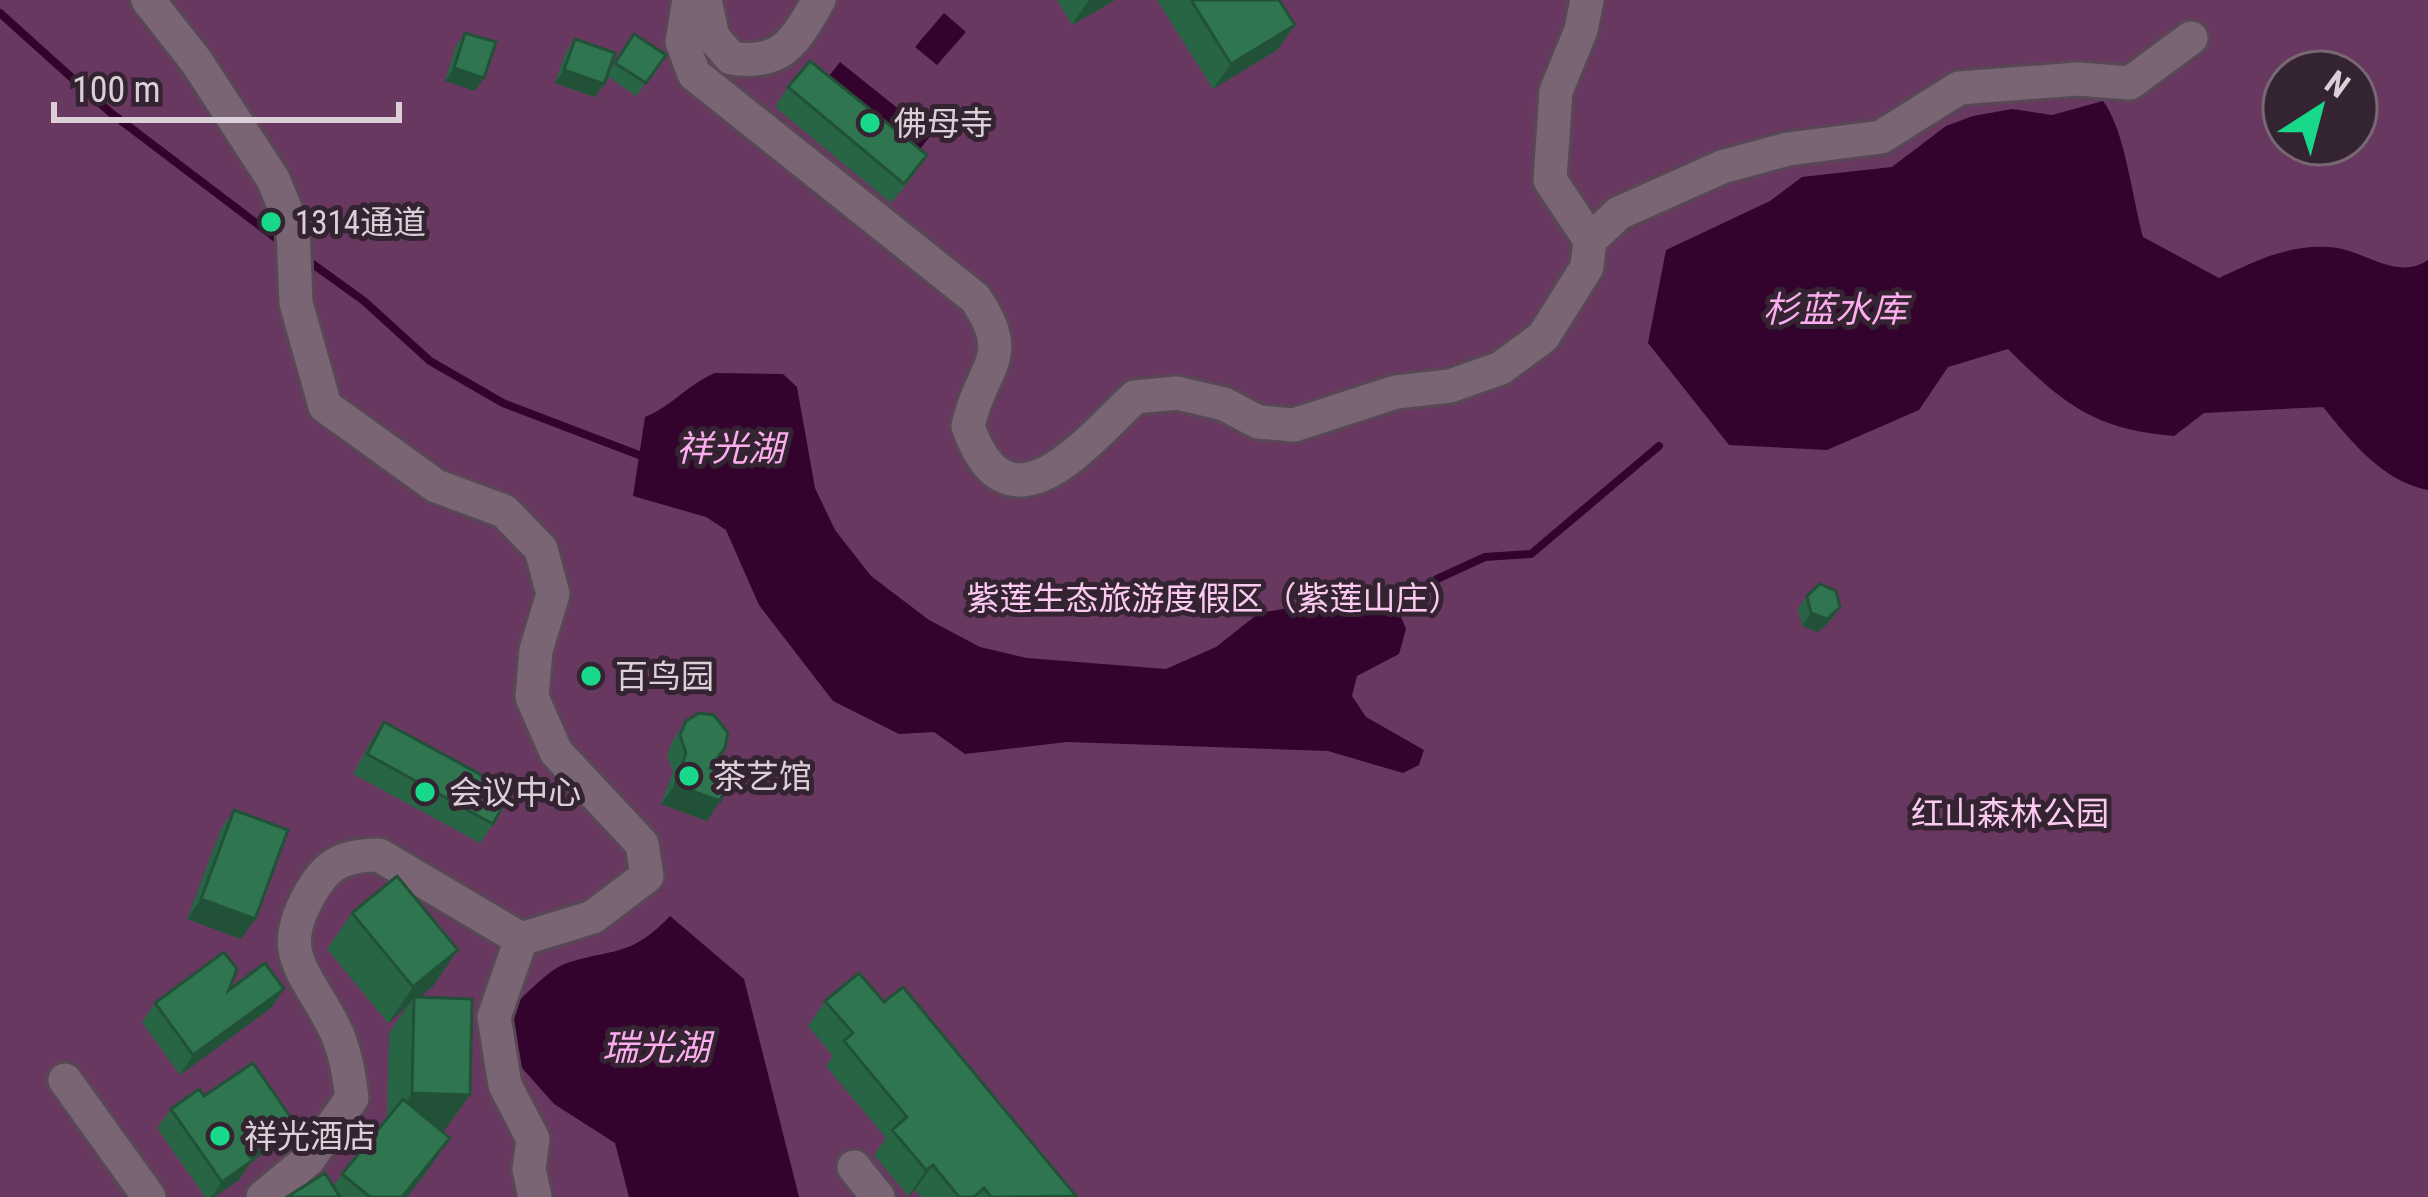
<svg xmlns="http://www.w3.org/2000/svg" width="2428" height="1197" viewBox="0 0 2428 1197" font-family="'Roboto Condensed','Noto Sans SC',sans-serif">
	<style>
		.green { fill: #683860; fill-rule: evenodd }
		.water { fill: #33032d }
		.lines { fill: none; stroke-linecap: round; stroke-linejoin: round }
		.stream { stroke: #33032d; stroke-width: 8 }
		.minor-casing { stroke: #584855; stroke-width: 39 }
		.minor { stroke: #7a6575; stroke-width: 33 }
		.wall { fill: #286545 }
		.shaded-wall { fill: #215238 }
		.building { fill: #2f7550; stroke: #215238; stroke-width: 3 }
		.poi-dot { fill: #18d989; stroke: #342331; stroke-width: 4.5 }
		.labels { text-anchor: middle; stroke-width: 10; stroke-linejoin: round; paint-order: stroke }
		.poi-label { font-size: 33px; fill: #dbcfd8; stroke: #342331; text-anchor: start }
		.park-label { font-size: 33px; fill: #fbcaf1; stroke: #342331 }
		.water-label { font-size: 36px; font-style: italic; fill: #fdadee; stroke: #342331 }
	</style>
	<rect width="100%" height="100%" fill="#3e2c3b"/>
	<!-- green -->
	<path class="green" d="M0 0H2428V1197H0ZM2284 72H2356V144H2284Z"/>
	<!-- water -->
	<path class="water" d="M944 13 966 32 937 65 915 47Z
		M840 62 931 135 913 158 822 85Z
		M2103 101C2125 130 2132 197 2143 237L2219 278C2256 261 2286 245 2328 247 2363 248 2395 282 2428 260V490C2382 481 2352 442 2323 407L2204 413 2174 436C2095 430 2063 404 2008 349L1948 367 1919 410 1827 450 1729 445 1648 343 1666 250 1770 201 1802 177 1892 167 1946 126 1973 116 2012 109 2052 115Z
		M715 373 783 374 797 387 815 488 835 530 871 576 929 620 980 647 1027 658 1166 669 1216 647 1259 613 1324 602 1377 604 1399 612 1406 629 1399 654 1357 676 1352 696 1366 717 1424 750 1419 765 1403 773 1328 751 1067 742 965 754 934 732 899 734 833 701 759 605 726 530 706 517 633 496 645 417C672 406 687 385 715 373Z
		M670 916 744 979 799 1197H629L615 1143 554 1104 515 1060 514 1005C529 992 549 969 567 963 615 948 631 957 670 916Z"/>
	<g class="lines">
		<!-- stream -->
		<path class="stream" d="M0 13 111 113 281 242
			M303 257 364 301 430 361 503 403 639 455
			M1399 612 1437 579 1485 557 1531 554 1659 446"/>
		<!-- minor casing -->
		<g class="minor-casing">
			<path id="minor" d="M148 0 196 61 273 179 293 228 296 303 325 406 436 486 504 511 541 549 553 594 536 650 532 697 556 752 642 844 647 876 593 917 521 939 379 855C351 855 332 860 316 884 272 952 304 968 334 1027 345 1049 349 1074 352 1098L308 1160 263 1197
				M689 0 682 42 694 74 975 298C1017 359 981 365 968 426 1008 543 1088 440 1135 397L1177 393 1224 404 1258 422 1294 425 1396 392 1450 386 1501 368 1543 337 1587 267 1590 240 1550 180 1556 91 1581 30 1587 0
				M705 0 713 37 731 58C783 66 795 41 819 0
				M1590 240 1619 213 1722 167 1788 149 1881 137 1959 88 2078 79 2130 83 2191 38
				M521 939 494 1017 505 1085 533 1139 529 1169 535 1197
				M65 1080 149 1197
				M854 1167 878 1197"/>
		</g>
		<!-- minor -->
		<use href="#minor" class="minor"/>
	</g>
	<!-- wall -->
	<path class="wall" d="M1057 0H1115L1072 25Z
		M1157 0H1279L1295 25 1277 50 1213 89Z
		M465 33 475 91 445 81 456 46Z
		M634 34 666 55 636 96 607 76 595 97 555 83 566 52 575 39 608 73Z
		M788 87 914 175 891 203 775 107Z
		M1807 596 1840 607 1831 620 1818 632 1802 626 1798 609Z
		M686 721 711 768 720 801 707 821 661 804 673 772 667 755 673 740Z
		M384 722 493 824 480 843 353 774 371 741Z
		M234 810 255 919 241 939 187 919 221 829Z
		M352 913 433 986 419 997 444 1131H441L450 1138 407 1197H287L333 1186 387 1119 389 1033 407 1007 388 1023 327 949Z
		M284 989 271 1008 180 1075 142 1022 155 1003 229 990Z
		M825 1001 884 1002 1075 1197H921L915 1190 908 1196 874 1155 886 1138 826 1066 833 1056 808 1026Z
		M204 1096 280 1142 252 1161 239 1180 214 1197H205L157 1128 171 1109Z"/>
	<!-- shaded-wall -->
	<path class="shaded-wall" d="M1089 0H1115L1072 25Z
		M1295 25 1277 50 1213 89 1231 64Z
		M454 68 484 78 475 91 445 81Z
		M564 70 604 84 595 97 555 83Z
		M1840 607 1831 620 1818 632 1802 626 1811 613Z
		M675 785 720 801 707 821 661 804Z
		M201 899 255 919 241 939 187 919Z
		M458 950 433 986 414 1002V997L407 1007 388 1023 413 987Z
		M284 989 271 1008 180 1075 193 1055Z
		M412 1093 470 1095 444 1131 387 1129Z
		M294 1122 280 1142 252 1161 239 1180 214 1197H211L222 1182 248 1154Z
		M450 1138 425 1174 407 1197H402Z
		M933 1165 915 1190 908 1196 926 1170Z"/>
	<!-- building -->
	<path class="building" d="M1191 0H1279L1295 25 1231 64Z
		M465 33 496 42 484 78 454 68Z
		M634 34 666 55 646 83 615 63Z
		M575 39 615 53 604 84 564 70Z
		M810 61 927 155 904 184 788 87Z
		M1820 584 1836 591 1840 607 1827 619 1811 613 1807 596Z
		M699 713 714 715 728 733 725 748 710 768 730 776 720 801 675 785 686 753 680 735 686 721Z
		M384 722 511 791 493 824 367 754Z
		M234 810 288 830 255 919 201 899Z
		M397 876 458 950 413 987 352 913Z
		M224 952 237 969 229 990 265 963 284 989 193 1055 155 1003Z
		M859 973 884 1002 903 987 1076 1196 991 1197 984 1188 974 1197H959L933 1165 926 1170 892 1130 907 1117 844 1041 853 1033 825 1001Z
		M414 997 472 999 470 1095 412 1093Z
		M253 1063 294 1122 248 1154 253 1160 222 1182 171 1109 199 1089 204 1096Z
		M403 1099 450 1138 402 1197H370L342 1174Z
		M325 1173 340 1197H287Z"/>
	<!-- markers -->
	<g class="poi-dot">
		<circle cx="870" cy="123" r="12"/>
		<circle cx="271" cy="222" r="12"/>
		<circle cx="591" cy="676" r="12"/>
		<circle cx="689" cy="776" r="12"/>
		<circle cx="425" cy="792" r="12"/>
		<circle cx="220" cy="1136" r="12"/>
	</g>
	<g class="labels">
		<!-- poi labels -->
		<g class="poi-label">
			<text x="894" y="135">佛母寺</text>
			<text x="295" y="234">1314通道</text>
			<text x="615" y="688">百鸟园</text>
			<text x="713" y="788">茶艺馆</text>
			<text x="449" y="804">会议中心</text>
			<text x="244" y="1148">祥光酒店</text>
		</g>
		<!-- park labels -->
		<g class="park-label">
			<text x="1214" y="610">紫莲生态旅游度假区（紫莲山庄）</text>
			<text x="2010" y="825">红山森林公园</text>
		</g>
		<!-- water labels -->
		<g class="water-label">
			<text x="1835" y="322">杉蓝水库</text>
			<text x="730" y="461">祥光湖</text>
			<text x="656" y="1060">瑞光湖</text>
		</g>
	</g>
	<!-- north arrow -->
	<g transform="translate(2320 108) rotate(36)"><circle r="57" fill="#342331" stroke="#776874" stroke-width="3"/>
	<path d="M0-9L21 45L0 30L-21 45Z" fill="#18d989"/>
	<text y="-18" font-size="33" font-weight="bold" text-anchor="middle" fill="#dbcfd8">N</text>
	</g>
	<!-- scale -->
	<path d="M54 102v18h345v-18" fill="none" stroke="#dbcfd8" stroke-width="6"/>
	<text x="72" y="102" font-size="36" fill="#dbcfd8" stroke="#342331" stroke-width="9" paint-order="stroke">100 m</text>
</svg>
